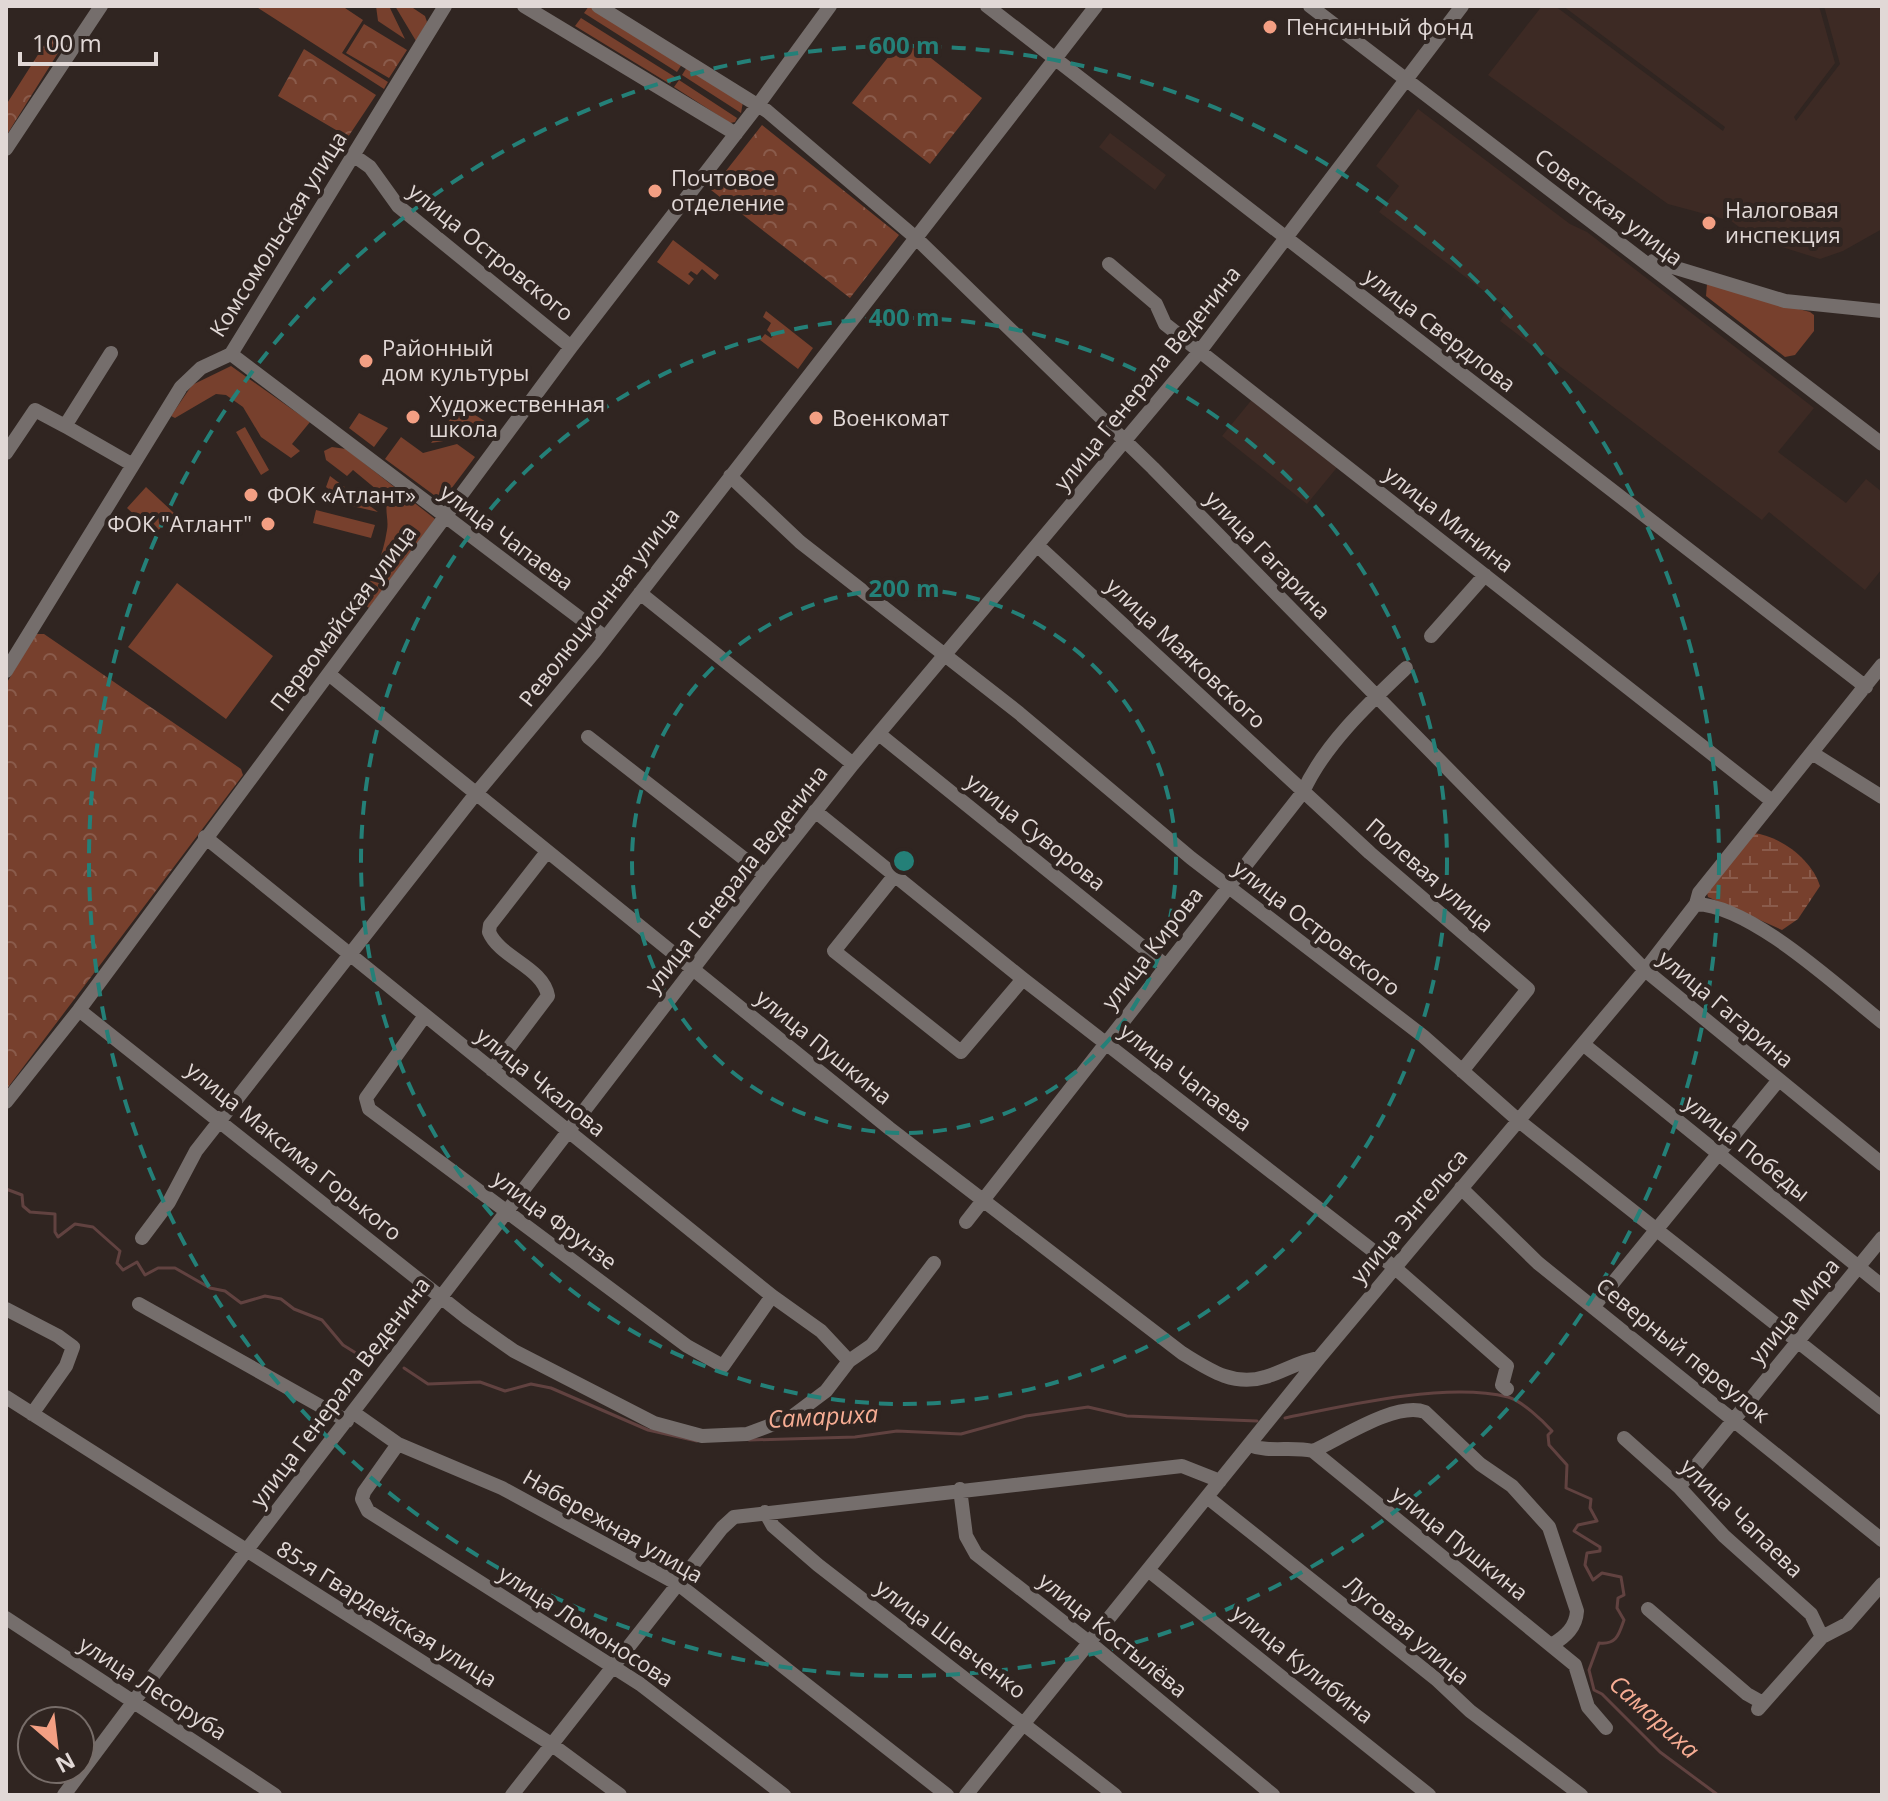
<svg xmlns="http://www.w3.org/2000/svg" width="1888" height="1801" viewBox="0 0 1888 1801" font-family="'Open Sans',sans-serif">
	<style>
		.built { fill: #3d2a24 }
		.grass { fill: #77402d }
		.forest { fill: url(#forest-crowns) }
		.wetland { fill: url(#wetland-marsh) }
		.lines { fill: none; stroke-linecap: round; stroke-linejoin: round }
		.stream { stroke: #614240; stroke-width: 3 }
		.minor { stroke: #756e6c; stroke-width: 14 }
		.ring { fill: none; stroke: #248078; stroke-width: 4; stroke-dasharray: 14 10 }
		.poi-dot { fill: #f39f83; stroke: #302521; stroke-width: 3 }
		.labels { text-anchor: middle; stroke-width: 8; stroke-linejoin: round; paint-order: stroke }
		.poi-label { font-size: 22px; fill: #e1d8d6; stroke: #302521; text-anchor: start }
		.street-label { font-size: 22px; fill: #e1d8d6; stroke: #302521 }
		.water-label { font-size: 24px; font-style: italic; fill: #f7ad94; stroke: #302521 }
		.centre { fill: #248078; stroke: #302521; stroke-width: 4 }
		.ring-label { font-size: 24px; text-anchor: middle; font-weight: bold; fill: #248078; stroke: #302521; stroke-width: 8; stroke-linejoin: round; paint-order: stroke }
	</style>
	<defs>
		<pattern id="forest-crowns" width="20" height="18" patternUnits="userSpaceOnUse" patternTransform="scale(2)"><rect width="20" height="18" fill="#77402d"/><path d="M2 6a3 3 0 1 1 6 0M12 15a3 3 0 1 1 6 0" fill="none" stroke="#8a5b4b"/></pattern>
		<pattern id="wetland-marsh" width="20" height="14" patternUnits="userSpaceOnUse" patternTransform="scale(2)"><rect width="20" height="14" fill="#77402d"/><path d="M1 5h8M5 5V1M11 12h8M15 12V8" fill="none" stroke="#8a5b4b"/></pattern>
	</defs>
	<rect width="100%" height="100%" fill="#302521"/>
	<!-- built -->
	<path class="built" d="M1542 6H1555L1723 131 1725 127 1563 6H1819L1835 63 1794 117 1796 121 1840 64 1824 6H1882V229L1843 251 1820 259 1754 238 1731 221 1668 204 1488 75Z
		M1418 109 1570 224 1587 232 1814 408 1778 452 1846 503 1866 479 1882 492V569L1865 590 1769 512 1762 520 1500 321 1508 309 1379 212 1399 186 1376 166Z
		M1110 133 1166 175 1155 190 1099 147Z
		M1254 397 1339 465 1307 504 1222 436Z"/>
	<!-- grass -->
	<path class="grass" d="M255 6H342L363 20 342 53 388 82 384 89Z
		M376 6H389L405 39 378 21Z
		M395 6H410L425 16 427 22 416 41Z
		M589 6 682 64 677 72 584 13Z
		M581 18 675 77 670 84 575 26Z
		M687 67 743 102 741 113 682 75Z
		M679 80 737 118 735 122 730 123 674 87Z
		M673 240 719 275 715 280 702 269 697 275 691 271 688 274 694 279 689 285 657 262Z
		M1707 284 1810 312 1814 315V331L1795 355 1785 357 1706 296Z
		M766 311 813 348 798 369 760 340 765 334 771 338 773 336 767 330 771 323 763 317Z
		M231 366 310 422 292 444 300 451 291 458 261 437 243 407 226 395 216 394 175 418 171 416 192 385Z
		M461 406 494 427 462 438 431 443Z
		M359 413 388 428 374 447 349 428Z
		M245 427 269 470 261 475 236 432Z
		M401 437 423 453 457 444 475 457 442 501 385 459Z
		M332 447 346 449 435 519 369 608 358 600C373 580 383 556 387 530 389 519 384 509 388 499L353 470 347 476 326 460 324 451Z
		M330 476 378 512 352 506 326 487Z
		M146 487 174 513 155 534 127 508Z
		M316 510 375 525 371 538 313 523Z
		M177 583 273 656 226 719 128 647Z"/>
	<!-- forest -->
	<path class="forest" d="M364 24 407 50 389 78 346 53Z
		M56 35 63 39V45L6 136V105L48 39Z
		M904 37 982 98 930 164 852 103Z
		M304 49 376 95 348 137 278 96Z
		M762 125 899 235 850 298 711 190Z
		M36 634H44L241 769 243 775 6 1090V684Z"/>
	<!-- wetland -->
	<path class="wetland" d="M1753 833C1781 836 1812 860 1820 886L1798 919 1782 930 1708 897 1707 893Z"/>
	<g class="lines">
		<!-- stream -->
		<path class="stream" d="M6 1189 22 1195 23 1206 30 1212 55 1214V1232L58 1237 75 1224 93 1227 120 1251 117 1263 123 1270 137 1262 145 1275 158 1268H175L210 1288 225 1291 241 1303 265 1296 281 1299 294 1309 322 1320 343 1345 372 1363
			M404 1368 428 1384 480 1382 505 1391 531 1384 551 1388 648 1430 697 1441
			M1285 1418C1347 1405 1446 1382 1508 1397 1522 1401 1542 1420 1552 1431L1548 1435 1549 1445 1567 1465 1566 1488 1591 1499 1590 1508 1597 1521 1578 1525 1574 1531 1600 1547V1551L1587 1553 1585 1565 1593 1580 1602 1573 1621 1577 1624 1595 1618 1598 1617 1608 1624 1620C1619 1634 1617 1645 1599 1643L1589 1670 1594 1690 1602 1694 1660 1752 1718 1795
			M749 1440 855 1437 897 1431 961 1434 1026 1416 1088 1407 1127 1416 1257 1421"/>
		<!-- minor -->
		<path class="minor" d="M524 6 736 134
			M598 6 767 111 916 238 1153 468 1645 970 1882 1164
			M987 6 1866 687
			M1310 6 1882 444
			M6 149 101 6
			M353 155 370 167 398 206 571 347
			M1653 261 1785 301 1882 311
			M1109 264 1156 304 1165 324 1772 801
			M111 353 65 426 133 465
			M231 354 605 637
			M6 453 35 410 65 426
			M730 476 800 542 1019 713 1191 858 1423 1036 1519 1121 1882 1408
			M1038 546 1370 853 1528 989 1462 1071
			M640 593 853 764
			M1431 636 1485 575
			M6 671 181 387 201 368 231 354 445 6
			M330 675 889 1128 1182 1353C1208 1369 1233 1387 1265 1377 1283 1372 1299 1361 1319 1358
			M879 734 1165 965
			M588 737 765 875
			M1812 753 1882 797
			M815 811 1023 979 1394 1267 1507 1366 1502 1385 1507 1389
			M205 837 772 1296 821 1331 849 1361
			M895 875 834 951 961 1052 1023 979
			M1696 904C1752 906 1838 987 1882 1022
			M79 1010 467 1318 514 1351 654 1423 702 1436 747 1434 790 1418 826 1391 849 1361 872 1345 934 1263
			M424 1017 366 1098 369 1109 687 1346 723 1366 772 1296
			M1583 1044 1882 1286
			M492 1070 548 996C543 967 500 958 489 932L490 925 546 853
			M6 1102 79 1010 571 347 758 105 830 6
			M1461 1188 1538 1263 1882 1540
			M966 1222 1303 792C1324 745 1369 703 1406 668
			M142 1238 169 1202 196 1151 474 796 596 650 1096 6
			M139 1304 347 1421
			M1594 1306 1778 1081
			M6 1309 58 1336 73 1347 66 1366 32 1414
			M6 1397 551 1744 620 1795
			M354 1413 398 1444 502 1488 678 1584 947 1795
			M1624 1438 1679 1487 1724 1536 1811 1614 1822 1637
			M398 1444 364 1492 362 1499 368 1511 640 1684 784 1795
			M1249 1445C1269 1453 1291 1446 1313 1451L1575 1665 1588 1707 1606 1728
			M1313 1451C1340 1439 1396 1401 1425 1412L1480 1464 1512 1486 1549 1527 1577 1611C1576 1627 1566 1636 1553 1644
			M1679 1487 1882 1238
			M960 1489 966 1536 976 1554 1090 1643 1273 1795
			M1207 1497 1436 1679 1470 1711 1581 1795
			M765 1512 773 1526 818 1565 1115 1795
			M1148 1570 1429 1795
			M1648 1609 1747 1694 1763 1703
			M6 1618 275 1795
			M1758 1709 1822 1637 1847 1624 1882 1584
			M64 1795 246 1551 765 875 853 764 1200 351 1462 6
			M512 1795 722 1528 734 1517 1182 1466 1220 1481
			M966 1795 1319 1358 1645 970 1696 904 1699 893 1882 665"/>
	</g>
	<!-- distance rings -->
	<g class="ring">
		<circle cx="904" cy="861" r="272"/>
		<circle cx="904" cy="861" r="543"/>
		<circle cx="904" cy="861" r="815"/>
	</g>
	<!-- markers -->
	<g class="poi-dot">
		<circle cx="1270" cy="27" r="8"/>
		<circle cx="655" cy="191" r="8"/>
		<circle cx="1709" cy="223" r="8"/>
		<circle cx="366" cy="361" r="8"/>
		<circle cx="413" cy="417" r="8"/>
		<circle cx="816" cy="418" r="8"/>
		<circle cx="251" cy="495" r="8"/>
		<circle cx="268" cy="524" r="8"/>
	</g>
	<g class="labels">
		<!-- poi labels -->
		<g class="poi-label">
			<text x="1286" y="35">Пенсинный фонд</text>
			<text x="671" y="186">Почтовое<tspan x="671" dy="25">отделение</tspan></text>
			<text x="1725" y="218">Налоговая<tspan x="1725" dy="25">инспекция</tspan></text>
			<text x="382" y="356">Районный<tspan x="382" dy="25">дом культуры</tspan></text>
			<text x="429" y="412">Художественная<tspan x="429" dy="25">школа</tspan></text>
			<text x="832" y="426">Военкомат</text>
			<text x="267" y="503">ФОК «Атлант»</text>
			<text x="252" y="532" text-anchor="end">ФОК "Атлант"</text>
		</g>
		<!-- street labels -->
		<g class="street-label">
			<text transform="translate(1609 207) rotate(37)" y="8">Советская улица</text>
			<text transform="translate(278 234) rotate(-58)" y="8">Комсомольская улица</text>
			<text transform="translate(491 252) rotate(39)" y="8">улица Островского</text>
			<text transform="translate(1440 330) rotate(38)" y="8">улица Свердлова</text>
			<text transform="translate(1147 378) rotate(-51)" y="8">улица Генерала Веденина</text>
			<text transform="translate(1449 519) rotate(38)" y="8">улица Минина</text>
			<text transform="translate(507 537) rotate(37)" y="8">улица Чапаева</text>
			<text transform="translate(1268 555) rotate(46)" y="8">улица Гагарина</text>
			<text transform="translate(599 607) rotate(-52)" y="8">Революционная улица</text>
			<text transform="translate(343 618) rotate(-53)" y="8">Первомайская улица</text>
			<text transform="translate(1186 653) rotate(43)" y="8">улица Маяковского</text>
			<text transform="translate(1036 832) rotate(39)" y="8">улица Суворова</text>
			<text transform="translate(1430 875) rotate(41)" y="8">Полевая улица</text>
			<text transform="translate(736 879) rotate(-52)" y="8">улица Генерала Веденина</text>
			<text transform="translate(1317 928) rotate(38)" y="8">улица Островского</text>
			<text transform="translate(1152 948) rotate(-52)" y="8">улица Кирова</text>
			<text transform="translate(1726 1009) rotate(40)" y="8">улица Гагарина</text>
			<text transform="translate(824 1047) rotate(39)" y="8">улица Пушкина</text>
			<text transform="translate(1186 1077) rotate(38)" y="8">улица Чапаева</text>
			<text transform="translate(541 1082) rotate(39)" y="8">улица Чкалова</text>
			<text transform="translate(1747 1148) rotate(39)" y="8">улица Победы</text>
			<text transform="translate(294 1151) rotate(39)" y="8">улица Максима Горького</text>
			<text transform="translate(1409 1216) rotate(-50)" y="8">улица Энгельса</text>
			<text transform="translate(555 1220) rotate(37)" y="8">улица Фрунзе</text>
			<text transform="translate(1794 1311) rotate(-51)" y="8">улица Мира</text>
			<text transform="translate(1683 1350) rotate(39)" y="8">Северный переулок</text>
			<text transform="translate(340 1392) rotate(-53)" y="8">улица Генерала Веденина</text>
			<text transform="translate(1742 1518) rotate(44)" y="8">улица Чапаева</text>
			<text transform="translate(613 1526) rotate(30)" y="8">Набережная улица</text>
			<text transform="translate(1460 1543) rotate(39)" y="8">улица Пушкина</text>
			<text transform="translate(387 1614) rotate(32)" y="8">85-я Гвардейская улица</text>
			<text transform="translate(586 1626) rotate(33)" y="8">улица Ломоносова</text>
			<text transform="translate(1407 1630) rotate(40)" y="8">Луговая улица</text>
			<text transform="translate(1113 1635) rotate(39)" y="8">улица Костылёва</text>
			<text transform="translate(951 1639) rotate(37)" y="8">улица Шевченко</text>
			<text transform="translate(1303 1664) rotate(39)" y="8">улица Кулибина</text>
			<text transform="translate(153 1688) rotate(33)" y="8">улица Лесоруба</text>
		</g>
		<!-- water labels -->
		<g class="water-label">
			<text transform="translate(823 1417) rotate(-3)" y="8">Самариха</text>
			<text transform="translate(1654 1717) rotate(42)" y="8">Самариха</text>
		</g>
	</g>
	<circle cx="904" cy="861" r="12" class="centre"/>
	<g class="ring-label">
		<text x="904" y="54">600 m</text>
		<text x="904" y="326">400 m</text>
		<text x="904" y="597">200 m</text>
	</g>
	<!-- border -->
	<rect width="1888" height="1801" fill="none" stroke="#e1d8d6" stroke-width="16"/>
	<!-- north arrow -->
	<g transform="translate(56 1745) rotate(152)"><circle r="38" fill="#302521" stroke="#776d69" stroke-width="2"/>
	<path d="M0-6L14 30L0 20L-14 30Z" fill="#f39f83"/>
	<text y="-12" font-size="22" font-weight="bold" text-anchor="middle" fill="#e1d8d6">N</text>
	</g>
	<!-- scale -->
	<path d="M20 52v12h136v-12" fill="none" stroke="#e1d8d6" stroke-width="4"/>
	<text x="32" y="52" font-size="24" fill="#e1d8d6" stroke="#302521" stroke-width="6" paint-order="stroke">100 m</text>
</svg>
